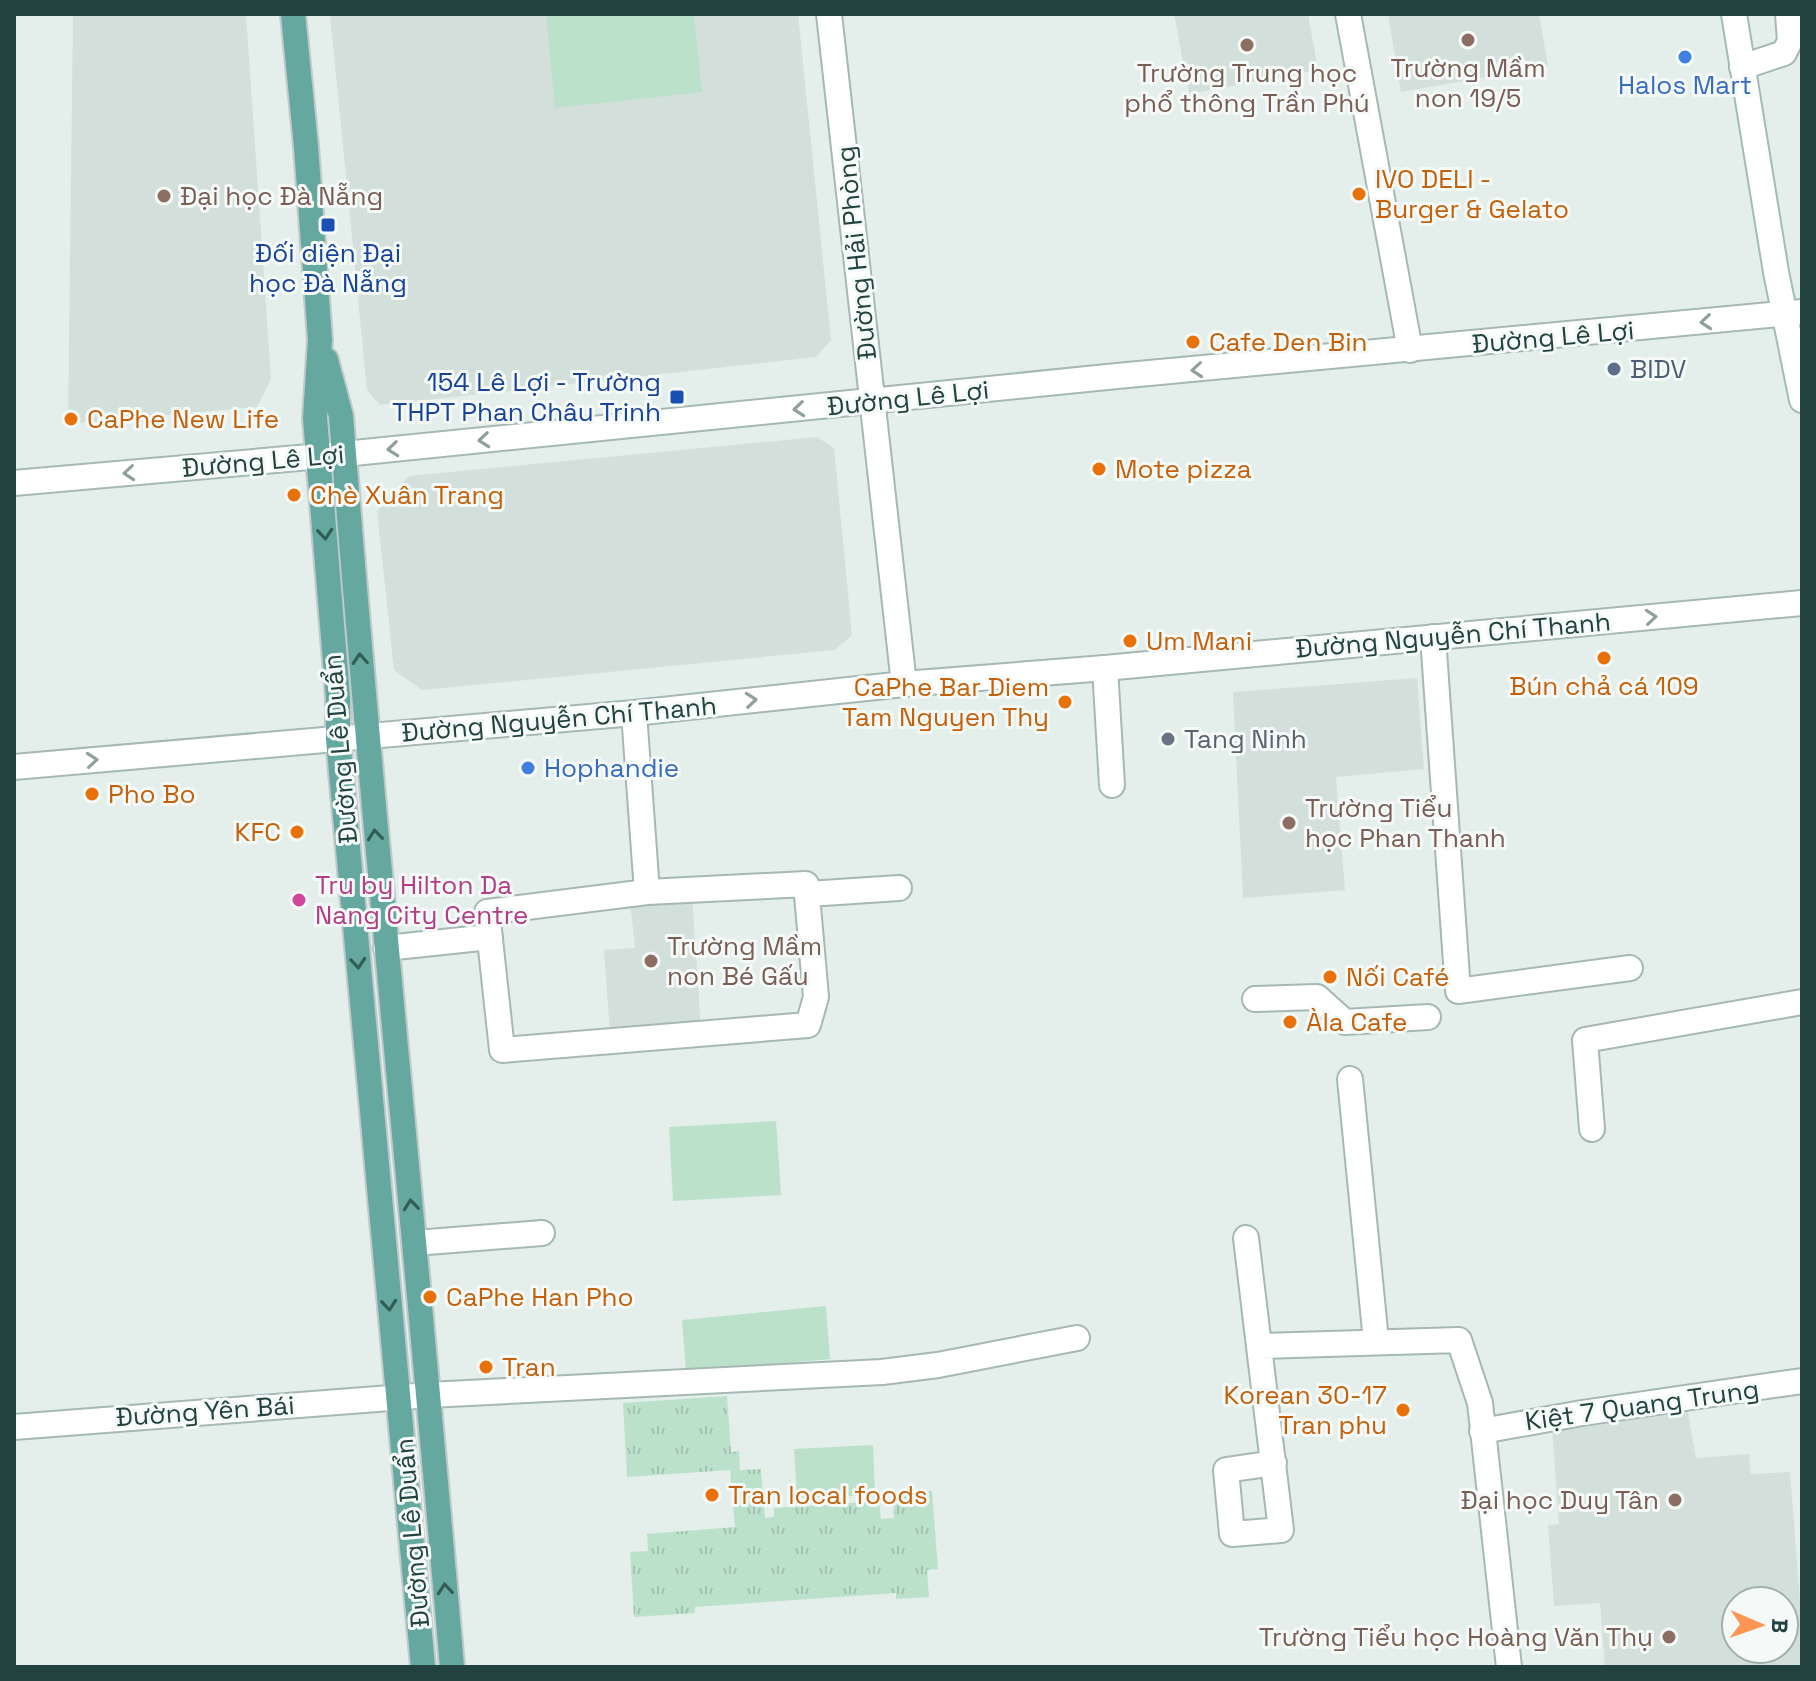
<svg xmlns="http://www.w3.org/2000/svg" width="1816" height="1681" viewBox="0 0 1816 1681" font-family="'Space Grotesk',sans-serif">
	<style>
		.built { fill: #d2dfdb; fill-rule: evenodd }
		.grass { fill: url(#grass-tufts) }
		.park { fill: #bbe1cb }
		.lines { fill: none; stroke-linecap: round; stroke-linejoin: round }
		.minor-casing { stroke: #a6b8b4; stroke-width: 28 }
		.tertiary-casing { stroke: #a6b8b4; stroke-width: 28 }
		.secondary-casing { stroke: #a1bbb6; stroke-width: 28 }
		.primary-casing { stroke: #c1cac9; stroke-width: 28 }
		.minor { stroke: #fff; stroke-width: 24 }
		.tertiary { stroke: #fff; stroke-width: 24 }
		.secondary { stroke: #fff; stroke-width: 24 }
		.primary { stroke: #65a8a0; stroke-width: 24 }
		.oneway { stroke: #90a09e }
		.oneway2 { stroke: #325c56 }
		.education-dot { fill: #8d6e63; stroke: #f5faf8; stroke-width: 3 }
		.shop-dot { fill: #3f7fe0; stroke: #f5faf8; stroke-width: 3 }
		.food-dot { fill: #e8710a; stroke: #f5faf8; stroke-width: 3 }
		.transit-dot { fill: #1a4fb4; stroke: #f5faf8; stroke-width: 3 }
		.service-dot { fill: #5c6f8a; stroke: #f5faf8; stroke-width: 3 }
		.worship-dot { fill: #6b7280; stroke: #f5faf8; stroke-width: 3 }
		.hotel-dot { fill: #d1479c; stroke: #f5faf8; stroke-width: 3 }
		.labels { text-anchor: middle; stroke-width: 6; stroke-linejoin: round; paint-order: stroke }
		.education-label { font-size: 26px; fill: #785e54; stroke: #f5faf8; text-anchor: start }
		.shop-label { font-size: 26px; fill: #366cbe; stroke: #f5faf8 }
		.food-label { font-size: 26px; fill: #c56008; stroke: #f5faf8; text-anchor: start }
		.transit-label { font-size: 26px; fill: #164399; stroke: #f5faf8 }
		.street-label { font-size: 26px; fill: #21423e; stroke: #f5faf8 }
		.service-label { font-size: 26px; fill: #4e5e75; stroke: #f5faf8; text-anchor: start }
		.worship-label { font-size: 26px; fill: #5b616d; stroke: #f5faf8; text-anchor: start }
		.hotel-label { font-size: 26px; fill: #b23c85; stroke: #f5faf8; text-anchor: start }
	</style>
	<defs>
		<pattern id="grass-tufts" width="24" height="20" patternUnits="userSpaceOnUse" patternTransform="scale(2)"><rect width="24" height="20" fill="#bbe1cb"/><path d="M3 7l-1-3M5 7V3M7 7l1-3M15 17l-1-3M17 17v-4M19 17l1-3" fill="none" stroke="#a0c2af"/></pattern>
	</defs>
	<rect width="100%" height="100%" fill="#e4efeb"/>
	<!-- built -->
	<path class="built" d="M73 14H246L271 379 257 407 68 424Z
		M330 14H798L831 340 816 357 380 405 367 390Z
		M1174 14H1308L1318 70 1189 94Z
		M1388 14H1539L1548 66 1401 92Z
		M817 437 834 448 852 635 835 650 422 690 394 670 377 511 409 476Z
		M1417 678 1424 769 1336 777 1345 890 1243 898 1233 692Z
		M692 895 701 1028 610 1033 604 950 635 948 630 900Z
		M1687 1407 1696 1458 1749 1454 1751 1474 1790 1472 1802 1626V1667H1605L1600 1603 1554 1606 1548 1525 1559 1524 1552 1427ZM1736 1601H1784V1649H1736Z"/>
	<!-- grass -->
	<path class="grass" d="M727 1396 731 1452 739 1451 740 1470 761 1469 765 1518 774 1517V1508L879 1501 881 1519 894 1518 893 1494 932 1491 938 1569 927 1570 929 1597 896 1599V1593L695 1607V1613L634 1617 630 1552 648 1551 647 1534 735 1527 730 1470 627 1477 623 1403Z"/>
	<!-- park -->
	<path class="park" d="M546 14H694L702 92 555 108Z
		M776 1121 781 1195 673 1201 669 1127Z
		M826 1306 830 1359 686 1372 682 1320Z
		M873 1445 875 1495 797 1498 794 1449Z"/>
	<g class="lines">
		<!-- minor casing -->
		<g class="minor-casing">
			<path id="minor" d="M1348 14 1410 350
				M1742 67 1784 53 1790 41 1788 14
				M1433 637 1458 991 1630 968
				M1105 668 1112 785
				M634 713 647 892 806 884 816 997 808 1025 502 1050 487 912 647 892
				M808 894 899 888
				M386 948 490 937
				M1255 999 1317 997 1345 1022 1428 1017
				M1350 1079 1376 1341
				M1592 1129 1585 1040 1802 1002
				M1246 1238 1281 1530 1232 1534 1226 1470 1274 1463
				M415 1243 542 1233
				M1260 1346 1459 1340 1480 1403 1509 1667
				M14 1427 429 1395 882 1372 938 1365 1077 1338
				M1482 1431 1582 1413 1802 1381"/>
		</g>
		<!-- tertiary casing -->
		<g class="tertiary-casing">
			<path id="tertiary" d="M829 14 904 684
				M14 483 344 454 1117 376 1802 312
				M14 767 634 713 904 684 1105 668 1802 603"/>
		</g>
		<!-- secondary casing -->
		<g class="secondary-casing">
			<path id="secondary" d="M1734 14 1776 272 1802 400"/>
		</g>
		<!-- primary casing -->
		<g class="primary-casing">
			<path id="primary" d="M293 14 306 146 320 340 315 418 338 698V739L423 1667
				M326 360 341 416C373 833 417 1250 452 1667"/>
		</g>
		<!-- minor -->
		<use href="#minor" class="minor"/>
		<!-- tertiary -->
		<use href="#tertiary" class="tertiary"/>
		<!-- secondary -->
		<use href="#secondary" class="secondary"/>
		<!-- primary -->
		<use href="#primary" class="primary"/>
	</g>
	<!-- one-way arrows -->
	<defs><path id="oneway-chevron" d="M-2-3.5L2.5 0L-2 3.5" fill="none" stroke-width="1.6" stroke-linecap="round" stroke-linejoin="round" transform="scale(2)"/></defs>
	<g class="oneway">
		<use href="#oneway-chevron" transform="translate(1706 322) rotate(175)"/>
		<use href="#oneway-chevron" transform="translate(1197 370) rotate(175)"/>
		<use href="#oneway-chevron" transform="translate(799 409) rotate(174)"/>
		<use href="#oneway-chevron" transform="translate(484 440) rotate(174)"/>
		<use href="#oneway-chevron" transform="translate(393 449) rotate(174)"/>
		<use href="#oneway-chevron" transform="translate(129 473) rotate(175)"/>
		<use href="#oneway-chevron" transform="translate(1651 617) rotate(-5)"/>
		<use href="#oneway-chevron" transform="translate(751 700) rotate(-6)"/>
		<use href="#oneway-chevron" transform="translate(92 760) rotate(-5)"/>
	</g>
	<g class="oneway2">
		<use href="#oneway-chevron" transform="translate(325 534) rotate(85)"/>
		<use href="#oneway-chevron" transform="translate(360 659) rotate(-94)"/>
		<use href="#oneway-chevron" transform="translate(375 835) rotate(-96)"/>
		<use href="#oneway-chevron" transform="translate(358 963) rotate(85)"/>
		<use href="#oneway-chevron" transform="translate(411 1205) rotate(-96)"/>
		<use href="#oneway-chevron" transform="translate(389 1305) rotate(85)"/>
		<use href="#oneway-chevron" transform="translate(445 1589) rotate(-95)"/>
	</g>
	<!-- markers -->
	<g class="education-dot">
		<circle cx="1468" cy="40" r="8"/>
		<circle cx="1247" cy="45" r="8"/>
		<circle cx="164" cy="196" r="8"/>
		<circle cx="1289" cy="823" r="8"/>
		<circle cx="651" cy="961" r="8"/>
		<circle cx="1675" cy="1500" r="8"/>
		<circle cx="1669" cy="1637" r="8"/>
	</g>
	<g class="shop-dot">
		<circle cx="1685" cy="57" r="8"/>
		<circle cx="528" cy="768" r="8"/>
	</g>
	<g class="food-dot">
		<circle cx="1359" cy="194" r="8"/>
		<circle cx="1193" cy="342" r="8"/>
		<circle cx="71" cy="419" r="8"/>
		<circle cx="1099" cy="469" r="8"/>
		<circle cx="294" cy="495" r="8"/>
		<circle cx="1130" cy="641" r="8"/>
		<circle cx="1604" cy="658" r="8"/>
		<circle cx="1065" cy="702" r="8"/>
		<circle cx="92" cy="794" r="8"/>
		<circle cx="297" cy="832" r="8"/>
		<circle cx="1330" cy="977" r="8"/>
		<circle cx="1290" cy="1022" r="8"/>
		<circle cx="430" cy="1297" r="8"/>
		<circle cx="486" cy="1367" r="8"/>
		<circle cx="1403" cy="1410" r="8"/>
		<circle cx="712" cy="1495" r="8"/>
	</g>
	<g class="transit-dot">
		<rect x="320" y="217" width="16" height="16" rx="4"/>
		<rect x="669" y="389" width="16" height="16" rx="4"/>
	</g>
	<circle class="service-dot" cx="1614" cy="369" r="8"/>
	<circle class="worship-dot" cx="1168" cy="739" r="8"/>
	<circle class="hotel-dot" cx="299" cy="900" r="8"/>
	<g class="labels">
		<!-- education labels -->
		<g class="education-label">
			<text x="1468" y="77" text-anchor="middle">Trường Mầm<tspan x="1468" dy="30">non 19/5</tspan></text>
			<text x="1247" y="82" text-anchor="middle">Trường Trung học<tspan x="1247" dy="30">phổ thông Trần Phú</tspan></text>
			<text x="180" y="205">Đại học Đà Nẵng</text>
			<text x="1305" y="817">Trường Tiểu<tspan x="1305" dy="30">học Phan Thanh</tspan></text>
			<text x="667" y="955">Trường Mầm<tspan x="667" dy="30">non Bé Gấu</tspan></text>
			<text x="1659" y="1509" text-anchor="end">Đại học Duy Tân</text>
			<text x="1653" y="1646" text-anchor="end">Trường Tiểu học Hoàng Văn Thụ</text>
		</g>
		<!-- shop labels -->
		<g class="shop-label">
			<text x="1685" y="94">Halos Mart</text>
			<text x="544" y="777" text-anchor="start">Hophandie</text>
		</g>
		<!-- food labels -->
		<g class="food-label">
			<text x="1375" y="188">IVO DELI -<tspan x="1375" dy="30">Burger &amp; Gelato</tspan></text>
			<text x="1209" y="351">Cafe Den Bin</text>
			<text x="87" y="428">CaPhe New Life</text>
			<text x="1115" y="478">Mote pizza</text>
			<text x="310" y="504">Chè Xuân Trang</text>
			<text x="1146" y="650">Um Mani</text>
			<text x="1604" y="695" text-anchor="middle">Bún chả cá 109</text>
			<text x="1049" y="696" text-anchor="end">CaPhe Bar Diem<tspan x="1049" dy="30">Tam Nguyen Thy</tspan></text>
			<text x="108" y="803">Pho Bo</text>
			<text x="281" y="841" text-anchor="end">KFC</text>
			<text x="1346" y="986">Nối Café</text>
			<text x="1306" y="1031">Àla Cafe</text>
			<text x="446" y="1306">CaPhe Han Pho</text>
			<text x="502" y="1376">Tran</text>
			<text x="1387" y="1404" text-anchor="end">Korean 30-17<tspan x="1387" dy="30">Tran phu</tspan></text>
			<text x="728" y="1504">Tran local foods</text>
		</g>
		<!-- transit labels -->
		<g class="transit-label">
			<text x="328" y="262">Đối diện Đại<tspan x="328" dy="30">học Đà Nẵng</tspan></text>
			<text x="661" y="391" text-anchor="end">154 Lê Lợi - Trường<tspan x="661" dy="30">THPT Phan Châu Trinh</tspan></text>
		</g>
		<!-- street labels -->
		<g class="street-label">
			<text transform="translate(856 253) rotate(-96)" y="9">Đường Hải Phòng</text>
			<text transform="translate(1553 337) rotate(-5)" y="9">Đường Lê Lợi</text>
			<text transform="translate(908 398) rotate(-6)" y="9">Đường Lê Lợi</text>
			<text transform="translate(263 461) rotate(-5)" y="9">Đường Lê Lợi</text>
			<text transform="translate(1453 635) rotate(-5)" y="9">Đường Nguyễn Chí Thanh</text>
			<text transform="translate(559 719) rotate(-5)" y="9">Đường Nguyễn Chí Thanh</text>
			<text transform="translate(340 749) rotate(-95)" y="9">Đường Lê Duẩn</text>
			<text transform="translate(1642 1405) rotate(-8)" y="9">Kiệt 7 Quang Trung</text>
			<text transform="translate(205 1411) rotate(-4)" y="9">Đường Yên Bái</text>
			<text transform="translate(412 1533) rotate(-95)" y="9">Đường Lê Duẩn</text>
		</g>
		<!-- service labels -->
		<g class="service-label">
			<text x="1630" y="378">BIDV</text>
		</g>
		<!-- worship labels -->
		<g class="worship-label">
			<text x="1184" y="748">Tang Ninh</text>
		</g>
		<!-- hotel labels -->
		<g class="hotel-label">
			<text x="315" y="894">Tru by Hilton Da<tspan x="315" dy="30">Nang City Centre</tspan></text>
		</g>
	</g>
	<!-- border -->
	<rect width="1816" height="1681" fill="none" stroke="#21423e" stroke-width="32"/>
	<!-- north arrow -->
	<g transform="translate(1760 1625) rotate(92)"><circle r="38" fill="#f5faf8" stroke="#a0b0ae" stroke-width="2"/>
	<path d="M0-6L14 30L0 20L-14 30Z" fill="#fd9653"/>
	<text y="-12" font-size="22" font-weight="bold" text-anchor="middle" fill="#21423e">B</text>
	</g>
</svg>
